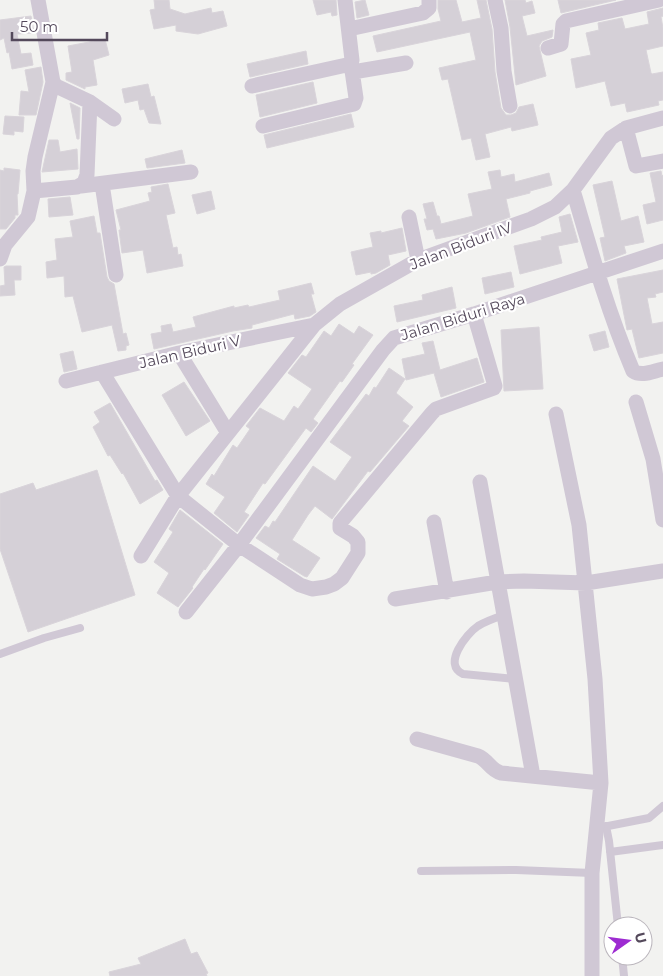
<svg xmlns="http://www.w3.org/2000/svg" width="663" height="976" viewBox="0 0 663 976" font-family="Montserrat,sans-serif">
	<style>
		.building { fill: #d5d0d7; stroke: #d9d4da }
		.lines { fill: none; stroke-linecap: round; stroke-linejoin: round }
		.service { stroke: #d0c8d5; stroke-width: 8 }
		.minor { stroke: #d0c8d5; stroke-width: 15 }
		.labels { text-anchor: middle; stroke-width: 4.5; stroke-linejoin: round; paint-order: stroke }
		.street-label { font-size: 15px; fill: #54495b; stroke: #fff }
	</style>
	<rect width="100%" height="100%" fill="#f2f2f0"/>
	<!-- building -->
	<path class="building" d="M154 0H169L170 9 185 14 211 8 212 13 223 11 227 26 198 34 176 31V25L154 29 150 10 155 9Z
		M313 0H336L337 15 332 16 331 12 317 15Z
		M365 0 369 15 357 18 355 2Z
		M438 0H456L462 22 481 18 477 0H486L492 29 495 72 501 108 506 115H511L516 113 519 107 533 104 538 125 512 131 511 127 485 134 490 157 476 160 471 138 462 140 448 79 442 80 439 68 476 60 470 32 377 52 373 36 441 21 438 9Z
		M505 0H525L526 3 532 1 535 13 522 16 527 36 553 30 552 37 542 41 539 46 546 76 516 85 510 27Z
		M558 0H616L561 13Z
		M663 8V16L661 17 663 28V46L646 50 651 73 652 74 663 72V100L658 101 659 105 627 112 625 103 611 106 605 81 576 88 571 59 591 55 586 33 599 30 598 23 622 18 625 29 649 24 647 12Z
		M31 16 34 33 17 34 21 54 31 53 33 65 12 69 9 52 7 53 4 38 0 40V20Z
		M105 39 109 55 93 60 97 85 85 87V89L66 80V73L72 72 68 46Z
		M306 51 308 64 250 77 247 64Z
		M41 67 43 82 36 115H19L21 91 29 92 25 70Z
		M313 82 317 103 260 117 256 95Z
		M148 84 151 97 154 96 161 124 149 123 144 109 140 110 138 100 125 103 122 89Z
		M70 103 80 108 79 139H77Z
		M351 114 354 127 267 148 264 135Z
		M5 116 24 117 23 132 14 131V135L3 134Z
		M49 140H58L60 152 77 149 78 169 42 172Z
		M182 150 185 163 147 168 145 159Z
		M4 168 20 170 18 194H17L18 215H15V218L6 229H0V170L4 171Z
		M500 170 501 177 514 174 515 182 549 173 552 185 530 191V193L506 199 510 217 466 233 436 239 433 229 427 230 424 219H427L423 204 433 202 437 216H439L441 224 473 216 468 194 492 189 488 172Z
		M661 171 662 176 663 175V220L647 224 643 205 656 202 650 173Z
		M612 181 621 221 638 216 644 242 624 246 626 253 605 261 600 238 605 237 593 185Z
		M168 184 175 213 166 215 173 248 177 247 178 255 181 254 183 266 147 273 143 250 122 253 119 230H121L116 210 150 201 148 193 152 192 151 187Z
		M211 191 215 209 197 214 192 195Z
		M70 197 73 215 49 217 48 199Z
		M570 214 578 242 558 246 562 263 520 274 514 246 542 240 541 237 562 232 559 217Z
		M94 216 97 233H100L107 277 109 281 114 284 123 334 126 333 129 345 126 346V350L118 351 112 325 82 332 73 296 65 297 64 276 47 278 46 262 57 260 55 239 73 237 70 221Z
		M402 228 406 251 388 255 390 265 376 273 371 274V272L356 275 351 252 373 247 370 233 381 231V233Z
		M6 266H21V280H14L15 295 0 296V286L5 285 4 267Z
		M663 270V292L655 294 656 297 647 298 652 324 663 322V353L639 358 632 329 627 330 617 279Z
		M511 272 514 287 485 294 482 278Z
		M311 283 314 294H311L316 312 310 316 295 319 294 314 252 325V328L233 331 154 349 151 334 162 332 161 326 171 324 173 332 196 327 193 317 234 306V308L248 305 249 307 280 300 278 291Z
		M452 287 456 308 397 322 394 306 423 300 422 295Z
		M339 324 354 334 359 326 373 335 352 364 354 365 342 382 340 381 313 419 318 423 311 432 306 428 265 484 263 483 244 512 249 515 237 532 214 513 225 497 206 484 212 474 214 476 233 445 237 448 250 429 246 426 260 408 284 421 294 406 298 409 312 389 288 373 302 355 306 357 324 331 331 336Z
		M539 327 543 389 504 391 501 330Z
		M605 331 609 347 594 351 589 335Z
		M433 341 440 370 477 358 484 382 441 397 434 373 406 380 402 359 425 354 422 343Z
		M73 351 77 369 64 372 60 354Z
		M389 368 405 379 396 393 413 407 402 421 409 426 370 472 368 471 332 519 315 506 308 515 292 540 320 558 307 577 304 576 277 559 280 554 256 538 265 526 269 528 273 521 275 522 313 466 335 481 352 457 330 442 366 394 369 396 374 387 376 388Z
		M184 382 210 421 186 436 162 395Z
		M110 403 155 481 157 480 163 490 140 504 123 473 122 474 110 455 108 456 93 427 100 422 94 412Z
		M97 470 135 595 28 632 0 549V494L33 483 36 490Z
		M180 510 223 544 205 570 204 569 192 587 193 588 178 607 157 593 169 573 154 562 173 532 169 529Z
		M185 939 191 954 197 952 208 973 206 974 207 976H110L109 972 141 964 138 958Z"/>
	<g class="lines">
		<!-- service -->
		<path class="service" d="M504 615C495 618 486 621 478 626 466 634 442 665 463 674L516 679
			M0 654 44 638 80 628
			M606 826 609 841 618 926
			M603 827 649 818 663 806
			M610 852 663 845
			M421 871 516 870 592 873
			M622 956 624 976"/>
		<!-- minor -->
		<path class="minor" d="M38 0 53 82 56 86 90 102 114 119
			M495 0 501 28 504 71 510 106
			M349 29 423 13 429 8V0
			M548 48 561 44 563 24 566 21 659 0
			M353 72 406 63
			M252 86 351 64 352 60 345 0
			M263 126 354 104 356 98 351 64
			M626 128 636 166 663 161
			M102 184 116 275
			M81 186 191 172
			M573 190C591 252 608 312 633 371 642 377 653 371 663 369
			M34 191 77 187 84 183 87 175 90 102
			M409 217 418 260
			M0 259 5 245 28 217 34 191 33 171 35 157 53 82
			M179 353 228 433
			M102 372 178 496 239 545 300 585 312 589 326 587 334 584 342 578 358 553V542L353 536 340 528V523L432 413 436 409 494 388 495 386 474 314
			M66 381 179 353 314 325
			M636 402 653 459 663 520
			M556 414 579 525 595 679 601 783 592 873V976
			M480 482 533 776
			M434 522 447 592
			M141 556 178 496 314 325 340 304 418 260 531 219 555 207 573 190 611 138 626 128 663 118
			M395 599 497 582 524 581 586 583 663 571
			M186 612 239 545 383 350 394 338 474 314 663 251
			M417 739 478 756C488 760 490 770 501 773L601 783"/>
	</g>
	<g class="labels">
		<!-- street labels -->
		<g class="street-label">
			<text transform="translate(461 246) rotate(-21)" y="5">Jalan Biduri IV</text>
			<text transform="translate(463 317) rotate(-17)" y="5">Jalan Biduri Raya</text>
			<text transform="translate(190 352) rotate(-13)" y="5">Jalan Biduri V</text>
		</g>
	</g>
	<!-- north arrow -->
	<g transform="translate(628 941) rotate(76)"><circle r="24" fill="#ffffff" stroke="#bbb6bd"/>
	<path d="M0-4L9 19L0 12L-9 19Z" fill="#9d2bd1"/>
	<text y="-8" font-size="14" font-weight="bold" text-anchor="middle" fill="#54495b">U</text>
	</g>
	<!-- scale -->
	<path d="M12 32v8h95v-8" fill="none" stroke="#54495b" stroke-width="2.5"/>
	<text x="20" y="32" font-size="15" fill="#54495b" stroke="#ffffff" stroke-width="4" paint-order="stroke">50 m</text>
</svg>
